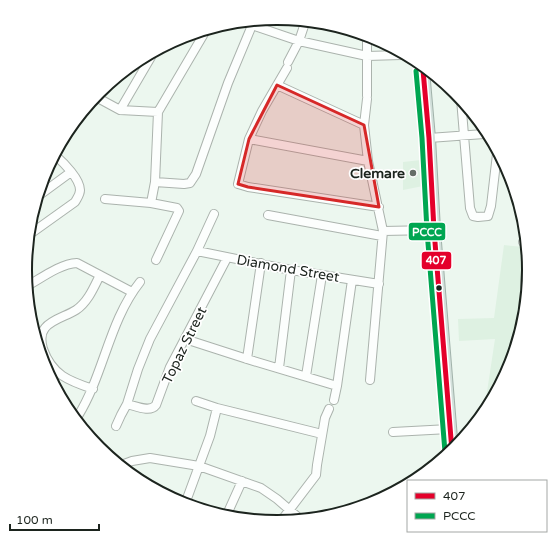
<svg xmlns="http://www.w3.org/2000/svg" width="555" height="540" viewBox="0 0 555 540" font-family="'Varela Round',sans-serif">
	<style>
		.built { fill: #def1e2 }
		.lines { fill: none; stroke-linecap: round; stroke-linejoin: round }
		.minor-casing { stroke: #abb3ad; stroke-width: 10 }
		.highway-casing { stroke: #a1b2aa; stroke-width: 14 }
		.minor { stroke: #fcfefd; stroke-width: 8 }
		.highway { stroke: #d3e0db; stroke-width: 12 }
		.bus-1-casing { stroke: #fff; stroke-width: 8 }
		.bus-2-casing { stroke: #fff; stroke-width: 8 }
		.bus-1 { stroke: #e4002b; stroke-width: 5 }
		.bus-2 { stroke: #00a651; stroke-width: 5 }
		.marked { fill: #d62828; fill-opacity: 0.2; stroke: #d62828; stroke-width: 3; stroke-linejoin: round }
		.poi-dot { fill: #656e67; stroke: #fff; stroke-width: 1.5 }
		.bus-dot { fill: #1c241e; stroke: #fff; stroke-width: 1.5 }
		.labels { text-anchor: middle; stroke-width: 3.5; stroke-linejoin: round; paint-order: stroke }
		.poi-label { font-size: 14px; font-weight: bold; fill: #1c241e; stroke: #fff; text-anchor: end }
		.street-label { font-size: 14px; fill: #1c241e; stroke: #fff }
		.rim { fill: none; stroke: #1c241e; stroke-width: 2 }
		.line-badge { stroke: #fff; stroke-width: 1.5 }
		.badge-label { font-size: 11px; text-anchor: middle; font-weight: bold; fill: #fff }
	</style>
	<rect width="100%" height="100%" fill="#ecf7ef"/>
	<!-- built -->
	<path class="built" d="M421 160 423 186 403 190V162Z
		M504 245 523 247 525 248 529 270 510 367 485 405 495 339 459 341 458 319 494 318Z"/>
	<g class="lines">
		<!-- minor casing -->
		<g class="minor-casing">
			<path id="minor" d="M249 24 299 41 367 56 401 55
				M367 36V96
				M288 62 299 41 305 23
				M287 68 262 111 249 139 238 184 248 187 379 207
				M277 85 364 125
				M96 97 120 110 158 112
				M367 99 364 125 368 161 383 231 370 380
				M461 99 470 208 473 216 478 217 488 216 491 206 497 154
				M120 110 151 57
				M429 138 484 134
				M249 139 368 161
				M155 182 184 184 190 183 196 174 228 83 253 23
				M41 194 71 172
				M105 199 151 203
				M268 215 382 236
				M383 231 434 230
				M33 232 75 202C77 198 80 195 80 190 80 179 64 163 56 156
				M523 242 524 240
				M197 251 291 270 379 284
				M156 260 179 211 177 208 151 203 155 182 158 112 205 32
				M29 285C43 277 60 264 77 263L132 292
				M185 339 247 359 337 386
				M247 359 261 263
				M279 368 291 270
				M306 376 322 275
				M93 389C69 381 52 375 43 349 41 342 40 334 45 328 52 319 67 316 76 310 88 302 94 287 100 275
				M334 400 337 386 352 280
				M196 401 217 408 322 434
				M127 404C136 406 150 413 156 405L170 367 227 258
				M78 416C104 374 109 321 140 282
				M116 426 121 415 127 404 138 369 150 339 197 251 214 214
				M393 432 449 429
				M124 464 132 461 150 458 199 466 261 488 277 499 299 518
				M185 504 210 436 217 408
				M228 512 242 481
				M281 521 316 475 317 465 325 418 329 409"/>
		</g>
		<!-- highway casing -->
		<g class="highway-casing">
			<path id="highway" d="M423 70 429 138 434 230 452 451"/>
		</g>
		<!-- minor -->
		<use href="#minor" class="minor"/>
		<!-- highway -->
		<use href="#highway" class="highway"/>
		<!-- bus-1 casing -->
		<g class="bus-1-casing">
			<path id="bus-1" d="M423 70 429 138 434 230 452 451"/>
		</g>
		<!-- bus-2 casing -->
		<g class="bus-2-casing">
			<path id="bus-2" d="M416 71 422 138 427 231 445 452"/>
		</g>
		<!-- bus-1 -->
		<use href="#bus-1" class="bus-1"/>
		<!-- bus-2 -->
		<use href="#bus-2" class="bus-2"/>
	</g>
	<!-- marked area -->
	<path class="marked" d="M277 85 364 125 379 207 248 187 238 184 249 139Z"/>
	<!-- markers -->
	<circle class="poi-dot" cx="413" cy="173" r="4"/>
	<circle class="bus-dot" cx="439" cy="288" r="3.5"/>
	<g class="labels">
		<!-- poi labels -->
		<g class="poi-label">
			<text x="405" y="178">Clemare</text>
		</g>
		<!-- street labels -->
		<g class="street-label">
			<text transform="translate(288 268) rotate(10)" y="5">Diamond Street</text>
			<text transform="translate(184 345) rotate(-64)" y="5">Topaz Street</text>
		</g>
	</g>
	<!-- crop -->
	<path d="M0 0H555V540H0ZM32 270a245 245 0 1 1 490 0a245 245 0 1 1-490 0Z" fill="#fff" fill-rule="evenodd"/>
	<path class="rim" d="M32 270a245 245 0 1 1 490 0a245 245 0 1 1-490 0Z"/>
	<g class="line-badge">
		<rect x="408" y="222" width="38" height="19" rx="4" fill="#00a651"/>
		<rect x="421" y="251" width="31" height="19" rx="4" fill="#e4002b"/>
	</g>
	<g class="badge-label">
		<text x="427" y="236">PCCC</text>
		<text x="436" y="264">407</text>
	</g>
	<!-- legend -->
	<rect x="407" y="480" width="140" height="52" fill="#ffffff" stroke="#a4a7a5"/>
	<rect x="415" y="493" width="20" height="6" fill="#e4002b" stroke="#a4a7a5"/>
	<text x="443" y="500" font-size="12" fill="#1c241e">407</text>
	<rect x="415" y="513" width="20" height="6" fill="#00a651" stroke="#a4a7a5"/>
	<text x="443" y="520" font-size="12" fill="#1c241e">PCCC</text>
	<!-- scale -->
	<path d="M10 524v6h89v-6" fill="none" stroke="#1c241e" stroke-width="2"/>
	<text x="16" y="524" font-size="12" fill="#1c241e" stroke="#ffffff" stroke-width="3" paint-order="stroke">100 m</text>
</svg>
